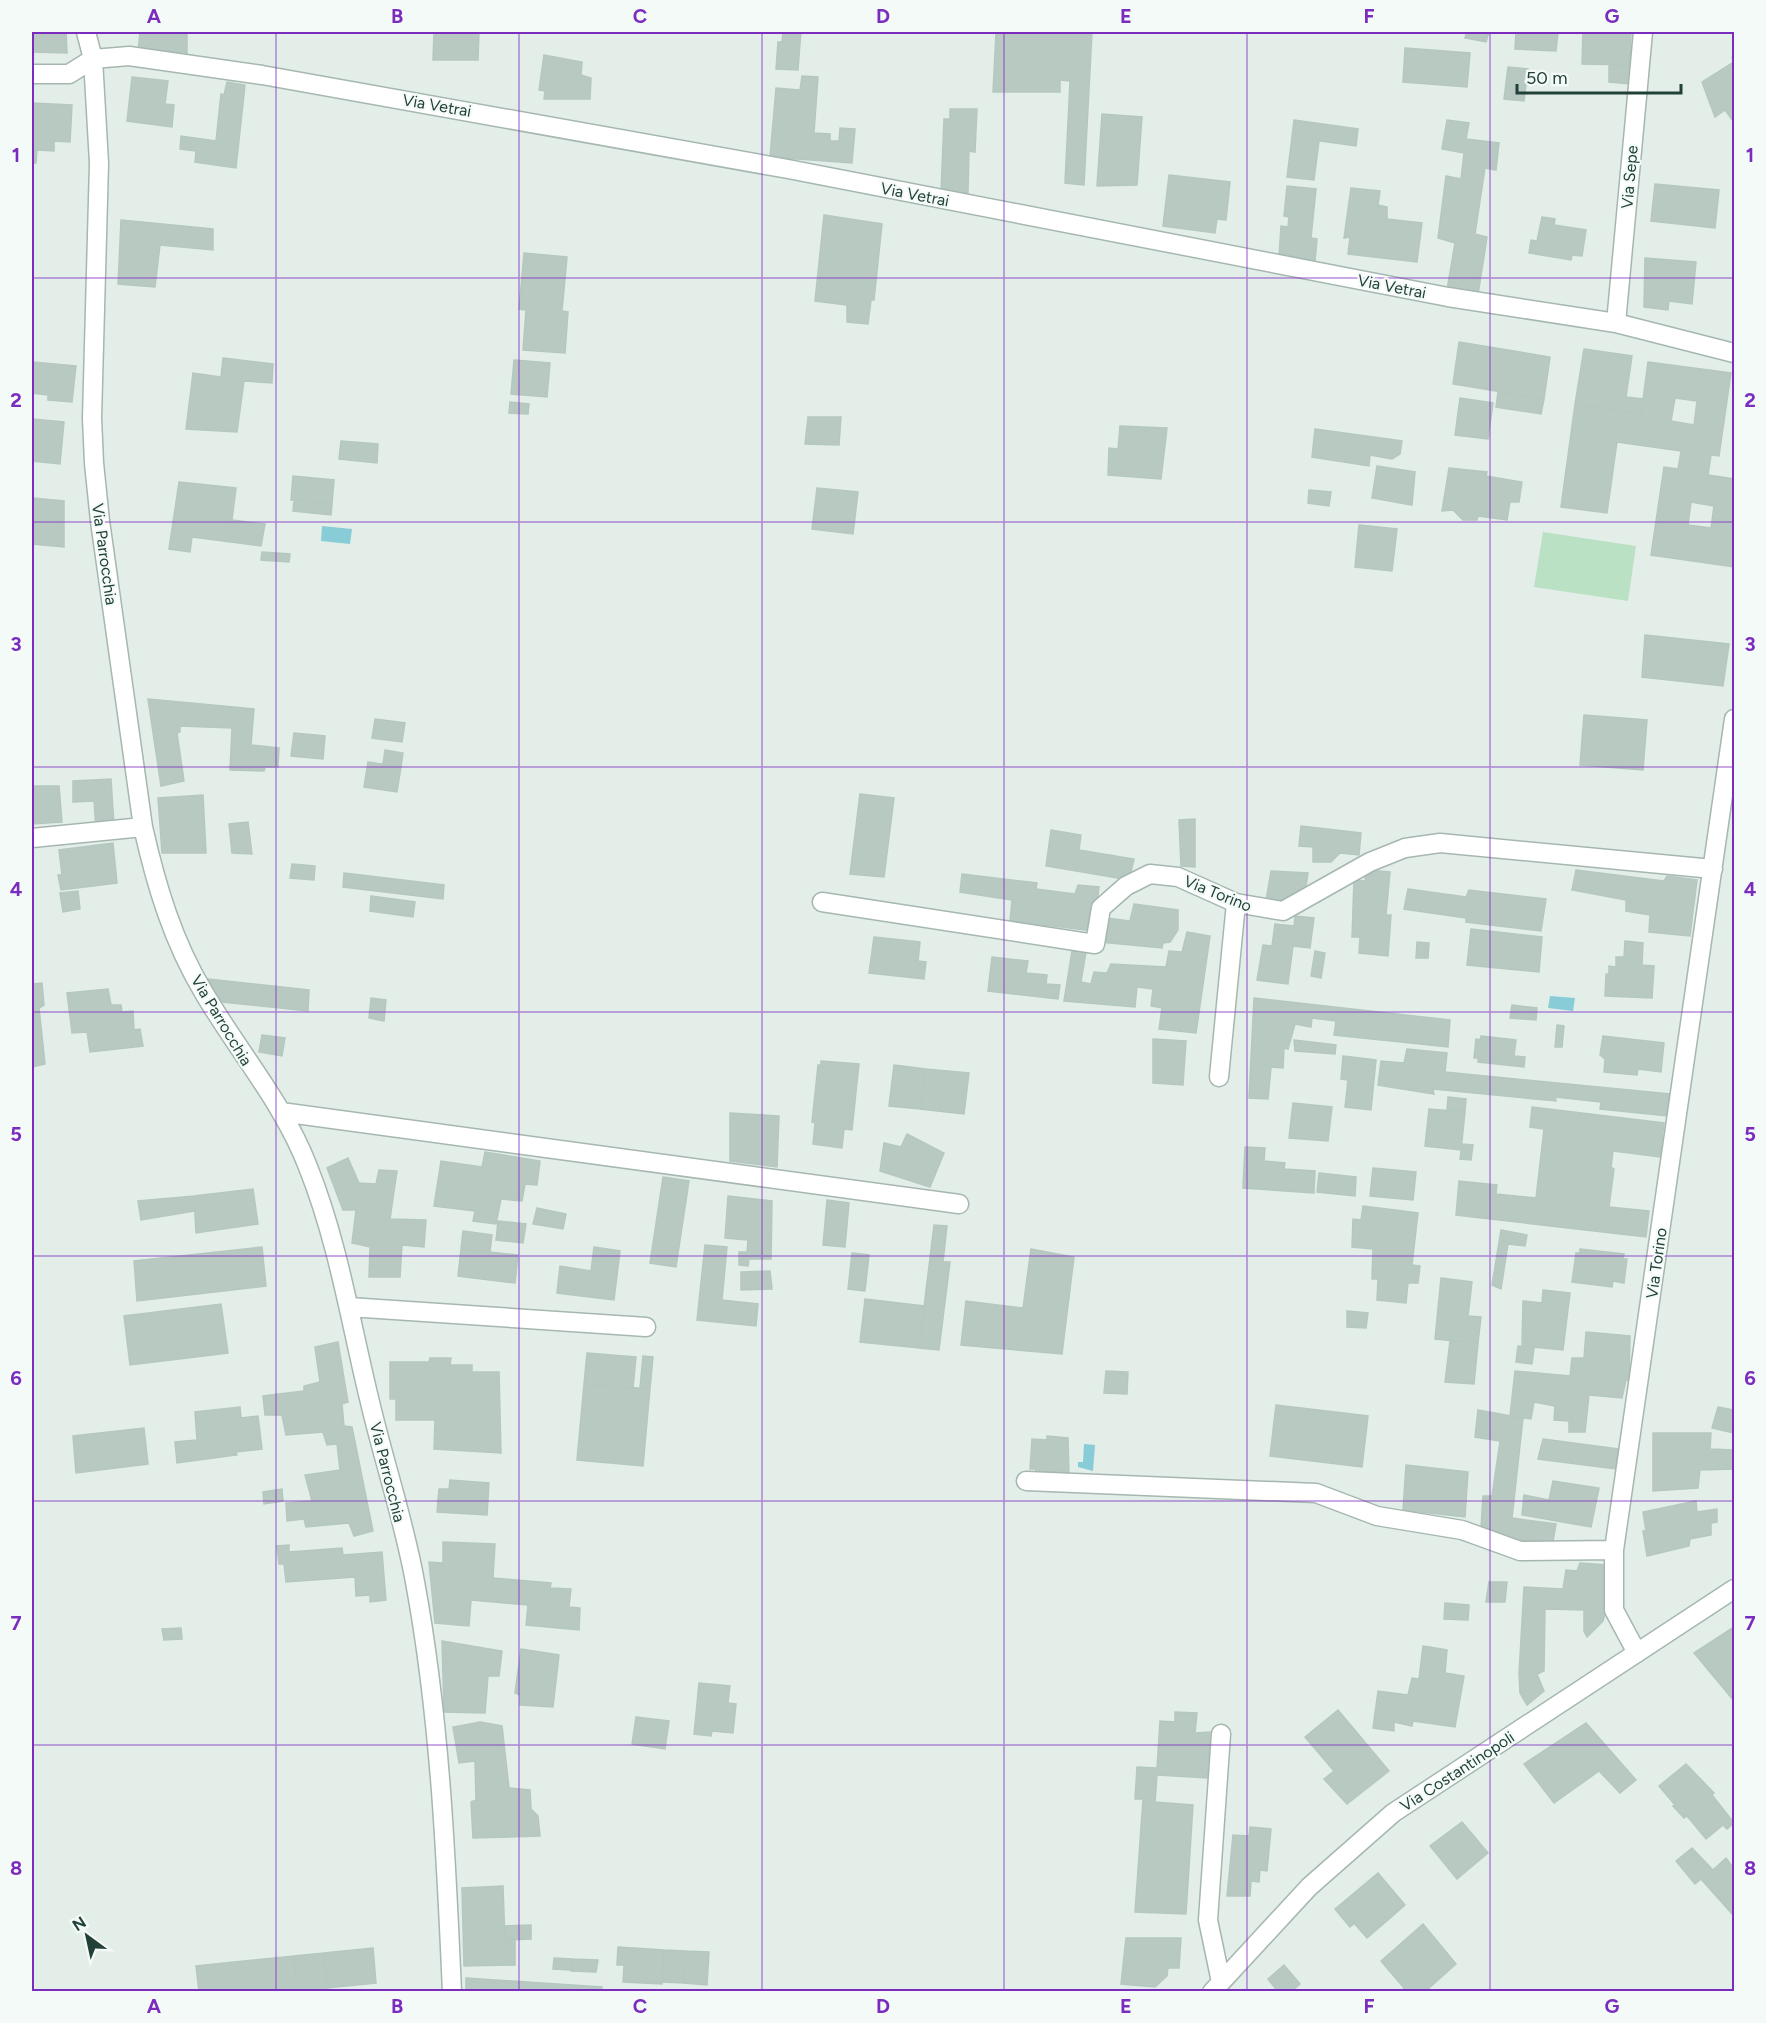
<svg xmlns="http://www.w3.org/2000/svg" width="1766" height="2023" viewBox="0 0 1766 2023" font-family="Figtree,sans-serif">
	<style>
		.green { fill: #bbe1c4 }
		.water { fill: #88ccd7 }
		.building { fill: #b8c9c2; stroke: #b5c8c0; stroke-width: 1.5; fill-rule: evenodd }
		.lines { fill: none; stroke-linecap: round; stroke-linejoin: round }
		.minor-casing { stroke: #a5b7b0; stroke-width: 21 }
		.minor { stroke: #fff; stroke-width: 18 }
		.grid { fill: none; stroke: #7b2cbf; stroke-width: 1.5; stroke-opacity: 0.55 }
		.labels { text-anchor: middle; stroke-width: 4.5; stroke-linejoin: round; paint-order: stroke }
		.street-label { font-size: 16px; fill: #214138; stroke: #f4faf7 }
		.neatline { fill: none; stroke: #7b2cbf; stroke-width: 2 }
		.grid-label { font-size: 20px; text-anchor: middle; font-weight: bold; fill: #7b2cbf }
	</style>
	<rect width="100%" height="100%" fill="#e3eee9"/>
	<!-- green -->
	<path class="green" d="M1543 532 1636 546 1628 601 1534 587Z"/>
	<!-- water -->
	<path class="water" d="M322 526 352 529 350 544 321 541Z
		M1550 996 1575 998 1573 1011 1548 1008Z
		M1084 1444 1095 1445 1093 1471 1078 1467V1462H1083Z"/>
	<!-- building -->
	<path class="building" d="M32 32H66L67 53 32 52Z
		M140 32 187 34V58L138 52Z
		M434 32H479L478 60H433Z
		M783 32H801L800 43 782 42Z
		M996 32H1092L1084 185 1065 183 1070 81 1060 80V92H993Z
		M1467 32H1489L1486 42 1465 38Z
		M1516 32H1558L1556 51 1515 49Z
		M1583 32H1631L1630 65 1582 64Z
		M778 42 800 43 798 70 776 69Z
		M1405 48 1470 53 1467 87 1403 82Z
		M544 55 582 62 581 75 591 78 590 99H544L545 91 539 90Z
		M1734 56V120L1733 121 1725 110 1715 117 1702 82 1734 62 1732 57Z
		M1609 65H1630V84L1609 82Z
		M1508 67 1528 69 1524 101 1504 99Z
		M802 76 818 77 814 133 830 134V141H839L840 128 855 129 852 163 770 157 776 88 800 90Z
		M132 77 168 81 165 104 174 105 172 127 127 121Z
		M227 82 245 85 236 168 195 162 196 151 180 149 181 136 216 141 221 94 224 95Z
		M32 103 72 105 70 142 54 141V151L37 150 36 163H32Z
		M950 109H977L975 152 969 151 968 193H941L944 119H950Z
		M1102 114 1142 117 1137 185 1097 186Z
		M1294 120 1358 129 1356 146 1292 137Z
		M1447 120 1469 123 1466 139 1499 143 1496 170 1485 168 1475 234 1487 237 1478 295 1447 290 1455 243 1438 238 1446 176 1461 179 1464 153 1442 149Z
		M1292 137 1319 141 1314 180 1287 177Z
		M1169 175 1230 182 1226 220 1217 219 1215 233 1163 226Z
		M1655 184 1719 190 1715 228 1651 221Z
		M1287 186 1316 189 1311 238 1317 239 1315 261 1279 257 1281 226 1288 227 1289 217 1284 216Z
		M1351 188 1380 191 1378 205 1387 207V219L1422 223 1417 262 1348 254 1350 237 1344 238Z
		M824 215 882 224 874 300H871L868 324 847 322V305L815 301Z
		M1542 217 1555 219 1554 225 1586 230 1582 256 1572 255 1571 260 1529 253 1531 240 1537 241Z
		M121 220 213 229V250L160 245 155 287 118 284Z
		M524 253 567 257 562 311 568 312 565 353 523 350 526 310 519 309Z
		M1645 258 1696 262 1692 304 1669 301 1668 310 1644 307Z
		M1459 342 1550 357 1544 399 1453 384Z
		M1584 349 1632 356 1626 397 1643 399 1641 414 1575 404Z
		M223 358 273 364 272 383 244 381 237 432 186 429 193 373 221 377Z
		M514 360 550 363 547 397 511 394Z
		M32 362 76 366 72 402 48 400V395L32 393Z
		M1648 362 1731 373 1719 456 1711 455 1708 475 1734 479V567L1651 555 1664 467 1678 469 1681 451 1617 442 1607 513 1561 507 1575 404 1641 414ZM1675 398 1697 401 1694 425 1671 421ZM1691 502 1714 506 1711 528 1688 525Z
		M1498 392 1544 399 1541 414 1496 407Z
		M1460 398 1493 403 1488 439 1455 435Z
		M510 402 529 404 528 414 509 413Z
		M808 417H841L839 445 805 444Z
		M32 419 64 422 60 464 32 461Z
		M1120 426 1167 428 1161 479 1108 475 1109 448 1118 449Z
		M1315 429 1402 441 1400 454 1392 459 1370 455 1369 466 1312 457Z
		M341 441 378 444 377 463 339 459Z
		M1377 466 1415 472 1412 505 1372 498Z
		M1449 468 1487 472 1486 476 1522 482 1519 502H1510L1507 520 1478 516 1477 520H1463L1453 510 1442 511Z
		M293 476 334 480 332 504 291 500Z
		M179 482 236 488 232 520 265 524 261 546 192 537 190 552 169 549Z
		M817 488 858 492 853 534 812 529Z
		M1309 490 1331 492 1329 506 1308 503Z
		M32 498 64 501V547L32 544Z
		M294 500 332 504 331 515 293 511Z
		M1359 525 1397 529 1392 571 1355 567Z
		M262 552 290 554 289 562 261 560Z
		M1645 635 1729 644 1723 686 1642 677Z
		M148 699 254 709 251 745 279 748 278 767H265L264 771 230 770 232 728 180 726V732L177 733 184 781 161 786Z
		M1584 715 1647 720 1643 770 1580 765Z
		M375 719 405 723 402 742 372 738Z
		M294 733 325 736 323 759 291 756Z
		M385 750 403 753 401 767 383 764Z
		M368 762 401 767 397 792 364 787Z
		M111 779 114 825 96 828 94 801 73 802V781Z
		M32 786H59L62 822 32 824Z
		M860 794 894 798 884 877 850 874Z
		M203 795 206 853H162L158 798Z
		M1195 819V867L1181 866 1179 820Z
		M248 822 252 854 232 853 229 824Z
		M1301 826 1361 833 1359 855 1340 853 1331 862H1313V847L1299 846Z
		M1051 830 1081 835 1079 850 1134 859 1129 880 1046 866Z
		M113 843 117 883 61 890 58 875H62L59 850Z
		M292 864 315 866 314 880 290 878Z
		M1366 870 1390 872 1386 915H1391L1388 956 1359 953 1360 937H1352L1354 880 1365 881Z
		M1576 870 1664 881 1667 876 1697 880 1690 936 1649 932 1650 915 1626 911V900L1572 890Z
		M1271 871 1308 873 1305 893 1287 903 1266 901Z
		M344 873 444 885 443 899 343 887Z
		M962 874 1037 883 1036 889 1075 894 1078 885 1099 887 1094 931 1010 921 1012 900 960 892Z
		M1408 889 1466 897 1469 890 1546 899 1541 931 1466 922V918L1404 909Z
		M78 891 80 909 63 912 60 893Z
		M371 896 415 902 413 917 370 911Z
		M1134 904 1178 910V930L1170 942 1163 943 1162 948 1100 942 1107 918 1130 921Z
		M1295 916 1314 918 1310 948 1293 946 1288 984 1257 980 1263 945 1272 946 1275 924 1294 926Z
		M1471 929 1542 937 1539 972 1467 965Z
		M1187 932 1210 936 1196 1033 1159 1029 1162 1008 1151 1006 1153 989 1137 987 1135 1007 1064 1001 1072 951 1086 952 1081 982 1091 984 1094 972 1107 973 1111 964 1166 967 1169 951 1182 952Z
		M874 937 920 942 918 961 926 962 924 979 869 973Z
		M1625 941 1643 943 1642 965 1654 966 1652 998 1605 996 1606 974H1609V966L1616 967V957H1624Z
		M1417 942 1429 943 1428 958H1416Z
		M1315 951 1325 953 1321 978 1311 976Z
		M992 957 1028 961 1026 973 1047 975 1046 984 1060 985 1058 999 988 991Z
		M208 979 309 990 308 1011 222 1002 218 994 214 993Z
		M42 983 44 1005 39 1008 45 1064 32 1067V984Z
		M108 989 111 1005H121L122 1012 133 1011 134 1030 140 1029 143 1046 90 1052 87 1032 72 1033 67 993Z
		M371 998 386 1000 384 1021 369 1018Z
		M1254 998 1450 1020 1448 1047 1334 1035 1336 1021 1312 1018 1311 1027 1295 1024 1288 1049 1284 1048 1283 1068 1271 1067 1268 1099 1249 1098Z
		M1512 1005 1537 1008 1536 1020 1510 1018Z
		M1557 1025 1564 1026 1562 1047H1555Z
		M262 1035 285 1038 282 1056 259 1052Z
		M1481 1036 1516 1040 1514 1056 1525 1057 1524 1067 1478 1062V1058H1474L1476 1039 1480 1040Z
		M1603 1036 1664 1043 1661 1072 1638 1069 1637 1075 1604 1072 1605 1059 1600 1055Z
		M1153 1039 1186 1041 1183 1085 1153 1083Z
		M1294 1040 1336 1045 1335 1054 1295 1051Z
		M1407 1049 1447 1053 1445 1072 1670 1094 1668 1116 1600 1109 1601 1102 1555 1097 1556 1101 1433 1089 1434 1094 1378 1085 1381 1061 1404 1063Z
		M1343 1056 1376 1060 1371 1110 1345 1107 1348 1080 1341 1079Z
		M821 1061 859 1064 852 1130 844 1129 842 1148 813 1144 815 1123 812 1122 818 1065H821Z
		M894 1065 925 1069 920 1109 889 1106Z
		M925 1069 969 1073 964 1114 920 1109Z
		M1448 1097 1466 1099 1465 1112 1447 1110Z
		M1293 1103 1332 1107 1328 1141 1289 1138Z
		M1532 1107 1664 1123 1660 1157 1613 1151 1611 1167 1614 1169 1609 1207 1649 1211 1646 1237 1456 1215 1459 1181 1497 1185 1496 1194 1536 1198 1544 1129 1530 1127Z
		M1429 1109 1465 1112 1461 1150 1425 1146Z
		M730 1113 779 1116 777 1167 730 1161Z
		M907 1134 944 1153 930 1187 880 1171 884 1143 901 1147Z
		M1462 1144 1473 1145 1471 1160 1460 1159Z
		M1245 1147 1265 1148 1264 1161 1285 1163 1284 1169 1315 1171 1314 1193 1243 1188Z
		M485 1152 540 1161 537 1185 525 1184 522 1201 501 1199 496 1224 473 1221 475 1211 434 1206 441 1161 482 1167Z
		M348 1158 359 1183 376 1184 379 1170 397 1171 390 1219 426 1220 424 1247 402 1245 400 1277H369L370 1247 352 1243 356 1210H343L327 1168Z
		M1373 1168 1416 1172 1413 1200 1370 1196Z
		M1319 1173 1356 1177 1355 1196 1317 1192Z
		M663 1177 689 1181 676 1267 650 1263Z
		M253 1189 258 1224 196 1233 194 1196Z
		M194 1196V1211L141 1220 138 1201Z
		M728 1196 772 1201 771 1259H749L748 1266 739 1265V1252H747L748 1240 725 1238Z
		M827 1200 849 1203 845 1247 823 1245Z
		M1363 1206 1418 1213 1412 1265 1420 1266 1418 1283H1408L1406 1303 1377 1300 1378 1279H1372L1373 1249 1352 1247 1353 1219 1361 1220Z
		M537 1208 566 1214 563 1229 533 1224Z
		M498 1221 526 1224 523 1243 496 1240Z
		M934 1225 947 1226 943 1262H950L939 1350 919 1348Z
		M1501 1230 1527 1235 1525 1246 1508 1244 1501 1289 1492 1285Z
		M463 1231 492 1235 490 1252 461 1249Z
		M705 1245 727 1247 722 1300 758 1304 756 1326 697 1320Z
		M262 1247 266 1286 137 1301 134 1261Z
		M594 1247 620 1251 614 1300 557 1293 560 1266 591 1271Z
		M461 1249 518 1255 515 1283 458 1276Z
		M1031 1249 1074 1257 1062 1354 961 1345 966 1301 1023 1308Z
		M1580 1249 1624 1254 1623 1259H1627L1624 1283 1613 1281 1612 1287 1572 1282 1576 1253H1580Z
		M852 1253 869 1255 865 1291 848 1289Z
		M770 1271 772 1289 741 1290V1272Z
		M1441 1278 1472 1282 1468 1316 1481 1317 1478 1343 1435 1339Z
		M1543 1290 1570 1293 1563 1350 1522 1346 1523 1301 1542 1303Z
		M865 1299 924 1306 919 1348 860 1342Z
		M221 1304 228 1353 130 1365 124 1316Z
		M1347 1311 1368 1313 1366 1328 1347 1327Z
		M1586 1332 1630 1336 1629 1380H1626L1622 1398 1589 1395 1585 1432H1569V1421L1554 1420 1555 1406 1534 1402 1531 1419 1510 1416 1515 1371 1570 1376 1572 1358H1584Z
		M1450 1341 1478 1343 1474 1384 1445 1382Z
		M338 1342 348 1402 342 1404 344 1426 352 1427 373 1531 354 1536 349 1523 306 1527 304 1519 287 1521 286 1503 312 1501 305 1475 340 1470 337 1444 327 1445 323 1432 286 1435 282 1415H265L263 1396 304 1391V1386L320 1382 315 1347Z
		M1518 1346 1534 1348 1532 1364 1516 1362Z
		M587 1353 636 1357 633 1388 584 1384Z
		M643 1356 653 1357 650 1389 640 1388Z
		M430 1358H451L450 1365H472V1372H499L501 1453 434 1449 435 1420H396V1399H390V1362H429Z
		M1106 1371 1128 1372 1127 1394 1104 1393Z
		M584 1384 650 1389 643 1466 577 1460Z
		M1276 1405 1368 1416 1362 1467 1270 1456Z
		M240 1407 241 1418 258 1416 262 1449 236 1452 237 1455 177 1463 175 1442 197 1440 195 1412Z
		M1718 1407 1734 1410V1433L1712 1428Z
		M1478 1410 1523 1418 1512 1518 1556 1524 1552 1547 1490 1536 1481 1528 1483 1496H1492L1500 1441 1475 1437Z
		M144 1428 148 1464 76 1473 73 1436Z
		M1653 1433H1711L1710 1449 1734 1450V1469L1700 1470 1698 1488 1653 1491Z
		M1047 1436 1068 1438 1069 1476 1035 1474 1036 1469H1030L1032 1439 1047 1440Z
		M1543 1439 1618 1449 1616 1469 1538 1459Z
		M1406 1465 1468 1472 1465 1517 1403 1510Z
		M450 1480 489 1483 487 1515 437 1512 439 1489H449Z
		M1553 1481 1599 1488 1591 1527 1522 1515 1524 1495 1549 1500Z
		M282 1489 283 1501 264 1504 263 1492Z
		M1696 1501 1697 1512 1717 1509V1522L1711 1523V1535L1690 1539 1689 1546 1647 1556 1643 1531H1646L1643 1512Z
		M443 1542 495 1544 493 1578 551 1583 550 1588 571 1589 569 1607 580 1608 579 1630 526 1625 528 1605 471 1600 469 1626 435 1623 429 1562 443 1563Z
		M289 1545V1552L342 1548 343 1555 382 1552 386 1600 370 1602V1595L356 1596 355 1577 286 1582 284 1564H279L277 1546Z
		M1580 1563 1607 1565V1607L1603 1621 1587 1637 1584 1631V1610L1545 1609 1544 1671 1537 1674 1544 1691 1527 1705 1520 1693 1519 1674 1524 1587 1563 1589 1566 1570 1577 1571Z
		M1489 1582H1507L1505 1602H1486Z
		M1445 1603 1469 1605 1468 1620 1444 1619Z
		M1734 1627V1701L1694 1653Z
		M181 1628 182 1639 164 1640 162 1629Z
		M442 1641 502 1651 499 1676H488L485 1713 444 1712Z
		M1423 1646 1447 1650 1445 1673 1464 1676 1455 1727 1413 1721 1412 1726 1394 1722V1731L1373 1728 1378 1691 1408 1695 1412 1678 1419 1679Z
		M521 1649 559 1655 553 1707 520 1705V1695L515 1693Z
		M699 1683 730 1686 728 1703 736 1704 733 1733 712 1731 711 1736 694 1734Z
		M1338 1710 1389 1771 1347 1804 1324 1779 1334 1771 1305 1737Z
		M1175 1712 1197 1713 1195 1733 1210 1732 1207 1778 1157 1775 1155 1802 1193 1805 1186 1914 1135 1912 1143 1799H1135L1137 1767 1157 1768 1160 1721 1175 1722Z
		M636 1717 669 1721 665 1749 632 1744Z
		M480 1722 502 1726 509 1788 530 1790 531 1809 538 1816 540 1836 473 1838 471 1802 476 1800 475 1761 459 1763 453 1727Z
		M1586 1723 1636 1780 1620 1793 1599 1771 1554 1803 1524 1764Z
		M1686 1764 1714 1793 1712 1795 1734 1823 1727 1829 1723 1825 1706 1839 1687 1816 1684 1818 1673 1806 1675 1805 1659 1786Z
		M1462 1822 1488 1853 1457 1879 1430 1846Z
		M1250 1827 1271 1829 1267 1871 1260 1870 1259 1882 1251 1881 1250 1896H1227L1233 1835 1249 1836Z
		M1692 1848 1713 1870 1726 1858 1734 1869V1912L1732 1914 1701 1879 1695 1884 1676 1861Z
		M1378 1873 1405 1905 1388 1920 1375 1906 1350 1927 1335 1909Z
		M503 1886 505 1940 515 1939V1965L464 1966 462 1888Z
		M1375 1906 1388 1920 1367 1938 1354 1923Z
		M1423 1924 1456 1964 1428 1989 1430 1992H1401L1404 1988 1381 1961Z
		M531 1925V1939L505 1940 504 1926Z
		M1126 1938H1181L1179 1968H1168L1167 1976 1155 1987 1121 1984Z
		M618 1947 664 1950 662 1984 623 1982 624 1965H617Z
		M373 1948 376 1983 327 1988 324 1953Z
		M664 1950 686 1951 684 1983 662 1982Z
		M686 1951 709 1952 707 1985 684 1983Z
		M324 1953 328 1992H297L294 1956Z
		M294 1956 297 1992H199L196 1966Z
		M554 1958 572 1959 571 1970 553 1969Z
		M572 1959 598 1960 596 1972 571 1971Z
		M1284 1965 1300 1984 1291 1992H1278L1268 1979Z
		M466 1978 602 1987 601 1992H466Z"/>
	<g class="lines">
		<!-- minor casing -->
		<g class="minor-casing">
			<path id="minor" d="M86 32 93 59 99 163 92 418 94 463 100 521 143 827C156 885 173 942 204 993 238 1051 284 1104 308 1167 338 1242 350 1320 369 1398 383 1459 404 1520 415 1582 440 1717 446 1855 452 1992
				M32 74H69L93 59 129 56 262 75 788 169 1448 297 1616 323 1734 353
				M1616 323 1643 32
				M32 838 143 827
				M822 902 1095 944 1101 908 1126 886 1150 874 1178 877 1236 903 1283 911 1370 862 1405 848 1440 843 1713 869
				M1219 1077 1236 903
				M281 1112 959 1204
				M349 1307 646 1327
				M1026 1481 1316 1493 1377 1516 1462 1530 1520 1551 1614 1550
				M1637 1653 1614 1610V1550L1734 719
				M1221 1982 1208 1920 1221 1734
				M1212 1992 1309 1887 1393 1813 1734 1589"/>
		</g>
		<!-- minor -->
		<use href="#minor" class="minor"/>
	</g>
	<!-- grid -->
	<path class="grid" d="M276 32V1992M519 32V1992M762 32V1992M1004 32V1992M1247 32V1992M1490 32V1992M32 278H1734M32 522H1734M32 767H1734M32 1012H1734M32 1256H1734M32 1501H1734M32 1745H1734"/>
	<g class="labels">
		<!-- street labels -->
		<g class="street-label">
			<text transform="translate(437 105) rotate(10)" y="6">Via Vetrai</text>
			<text transform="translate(1629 177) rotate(-85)" y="6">Via Sepe</text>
			<text transform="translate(915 194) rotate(11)" y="6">Via Vetrai</text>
			<text transform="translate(1392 286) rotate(11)" y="6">Via Vetrai</text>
			<text transform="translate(105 554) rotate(82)" y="6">Via Parrocchia</text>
			<text transform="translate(1218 893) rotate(22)" y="6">Via Torino</text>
			<text transform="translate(222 1020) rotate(59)" y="6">Via Parrocchia</text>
			<text transform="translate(1656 1263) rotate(-82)" y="6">Via Torino</text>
			<text transform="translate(388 1472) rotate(76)" y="6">Via Parrocchia</text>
			<text transform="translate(1457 1771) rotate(-33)" y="6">Via Costantinopoli</text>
		</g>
	</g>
	<!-- border -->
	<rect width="1766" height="2023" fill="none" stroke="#f4faf7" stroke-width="66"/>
	<!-- north arrow -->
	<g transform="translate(87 1936) rotate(327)" stroke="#f4faf7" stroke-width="4.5" paint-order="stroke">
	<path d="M0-4.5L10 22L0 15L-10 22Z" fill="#214138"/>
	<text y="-9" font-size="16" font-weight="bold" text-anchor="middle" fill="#214138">N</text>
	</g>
	<!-- scale -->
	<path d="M1517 84v9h164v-9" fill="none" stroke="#214138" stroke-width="3"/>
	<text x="1526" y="84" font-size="18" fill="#214138" stroke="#f4faf7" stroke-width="4.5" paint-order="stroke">50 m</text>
	<rect x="33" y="33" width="1700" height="1957" class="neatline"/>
	<g class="grid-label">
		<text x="154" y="23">A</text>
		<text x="397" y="23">B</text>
		<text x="640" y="23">C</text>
		<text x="883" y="23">D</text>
		<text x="1126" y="23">E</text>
		<text x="1369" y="23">F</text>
		<text x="1612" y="23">G</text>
		<text x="16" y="162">1</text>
		<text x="1750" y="162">1</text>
		<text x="16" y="407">2</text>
		<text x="1750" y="407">2</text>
		<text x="16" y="651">3</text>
		<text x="1750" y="651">3</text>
		<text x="16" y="896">4</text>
		<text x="1750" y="896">4</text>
		<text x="16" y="1141">5</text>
		<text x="1750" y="1141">5</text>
		<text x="16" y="1385">6</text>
		<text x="1750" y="1385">6</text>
		<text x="16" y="1630">7</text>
		<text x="1750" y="1630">7</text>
		<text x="16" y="1875">8</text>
		<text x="1750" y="1875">8</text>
		<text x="154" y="2013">A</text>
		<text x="397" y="2013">B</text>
		<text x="640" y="2013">C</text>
		<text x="883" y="2013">D</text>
		<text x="1126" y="2013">E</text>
		<text x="1369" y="2013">F</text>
		<text x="1612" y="2013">G</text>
	</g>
</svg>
